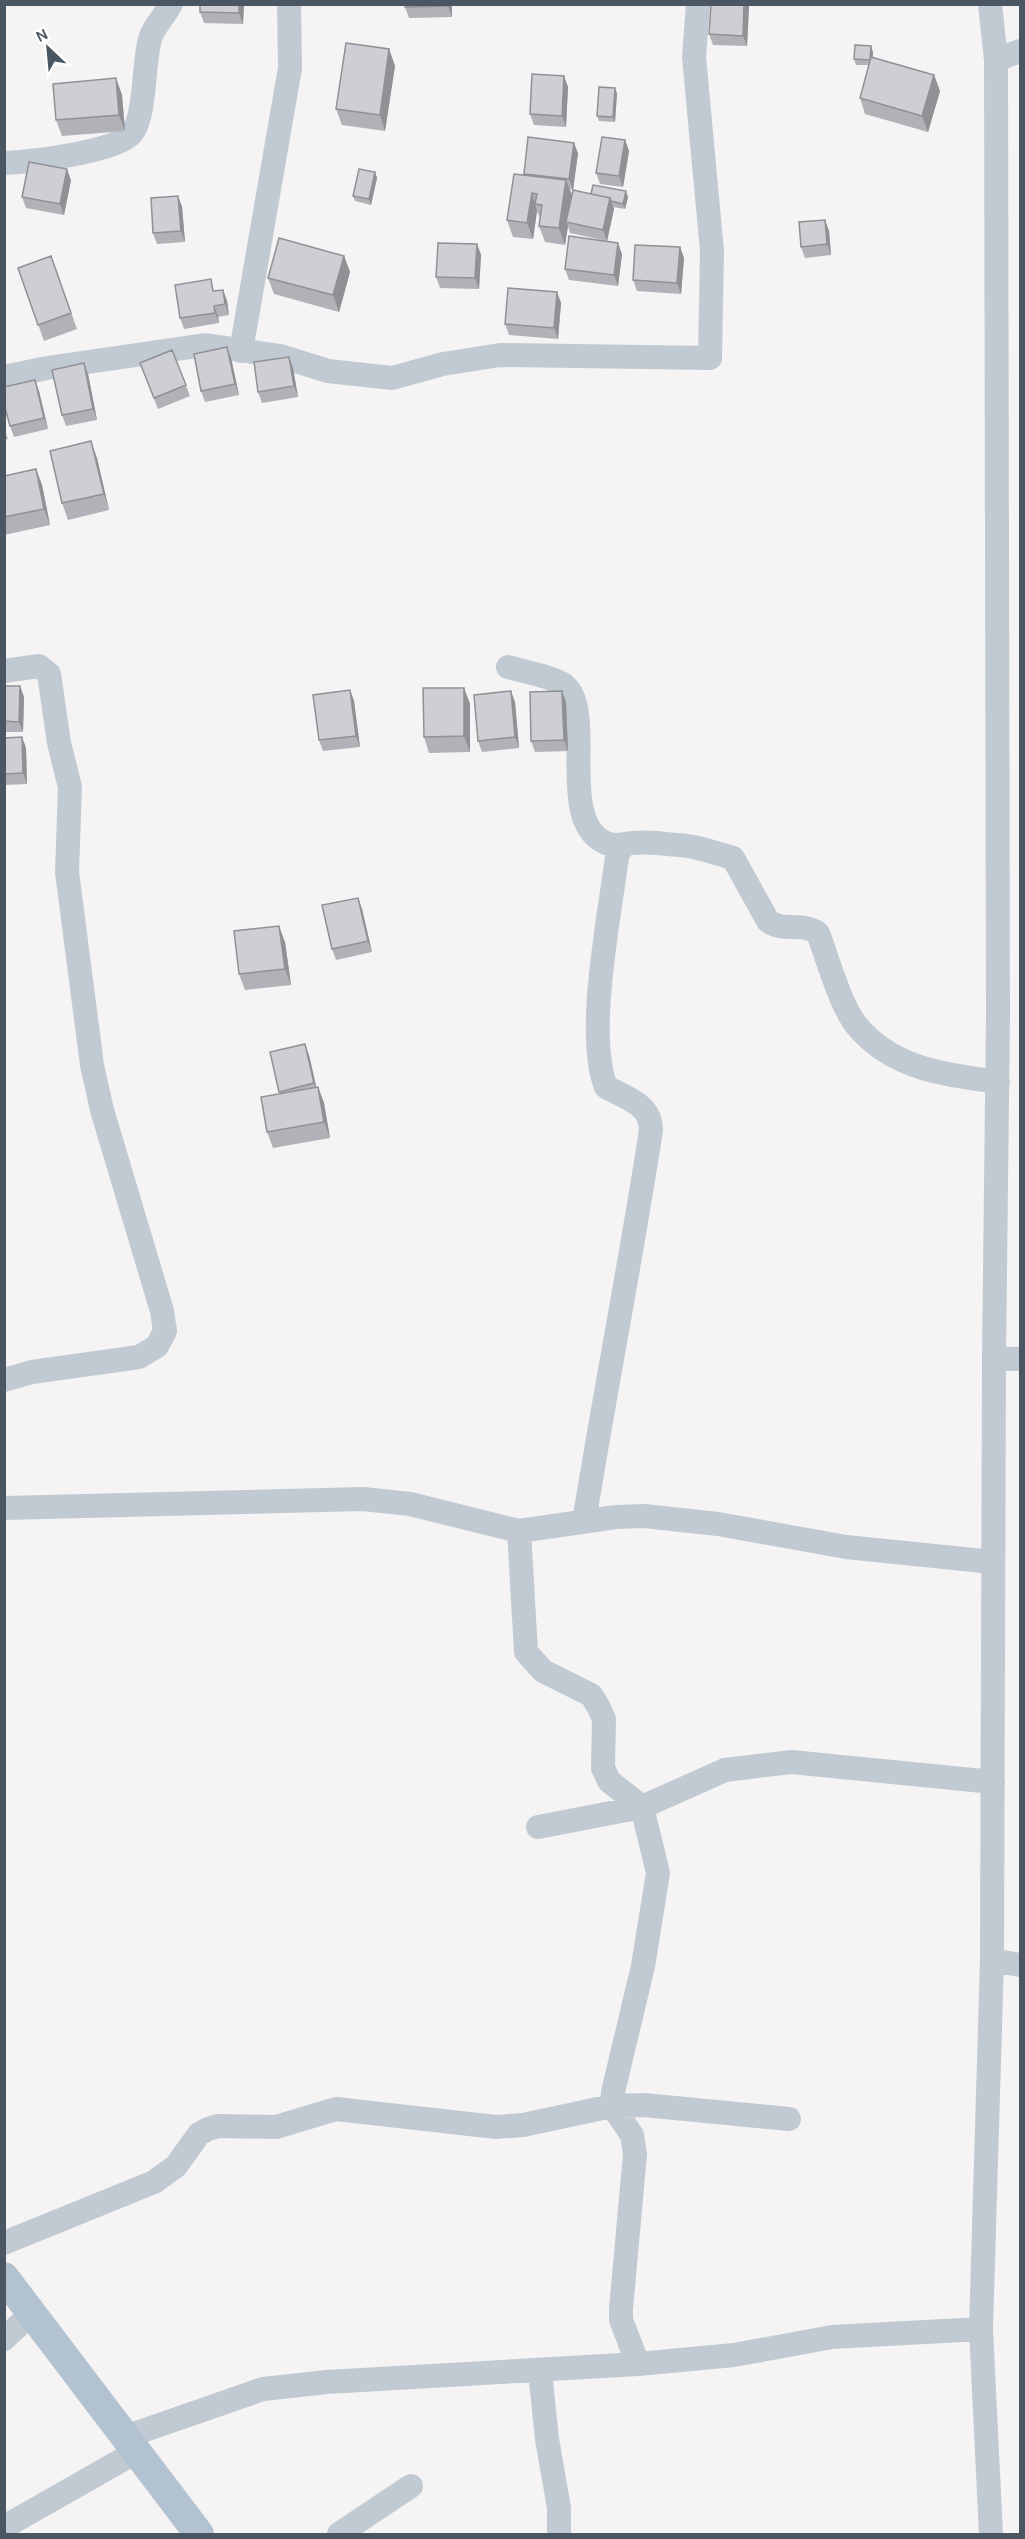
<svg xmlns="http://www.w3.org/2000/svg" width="1025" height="2539" viewBox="0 0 1025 2539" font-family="Karla,sans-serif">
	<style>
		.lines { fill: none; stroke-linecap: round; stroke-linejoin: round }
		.minor { stroke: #c1cad2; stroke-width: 24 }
		.major { stroke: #b3c2d1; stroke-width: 30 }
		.wall { fill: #b0b2b7 }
		.shaded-wall { fill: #909195 }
		.building { fill: #cdcfd5; stroke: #909195; stroke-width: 1.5 }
	</style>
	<rect width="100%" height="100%" fill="#f5f3f3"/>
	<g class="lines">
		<!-- minor -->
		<path class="minor" d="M990 4 996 60 998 1016 994 1358 992 1960 981 2329 991 2534
			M996 60 1020 51
			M4 163C29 162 118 152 132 133 146 115 143 64 150 39 153 27 165 16 171 4
			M241 351 290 68 289 4
			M4 377 47 368 205 345 280 356 328 371 392 378 443 364 500 355 710 358 712 251 694 57 698 4
			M508 667C525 672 546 675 561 683 599 705 556 814 602 841 615 848 620 844 633 843 647 841 664 844 679 845 697 846 715 853 733 858L768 921C786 933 798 921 818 933 827 957 841 1007 857 1026 894 1070 945 1074 998 1082
			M4 671 39 666 49 674 59 743 70 787 67 872 92 1065 102 1110 162 1311 165 1331 157 1346 139 1357 32 1372 4 1380
			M994 1358 1020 1359
			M4 1508 363 1499 410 1504 519 1531 616 1517 644 1516 718 1524 846 1547 993 1562
			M584 1522C605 1391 631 1261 651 1130 651 1104 626 1098 606 1087 585 1033 610 915 617 856L622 847
			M519 1531 526 1652 543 1671 591 1695 598 1706 604 1719 603 1768 609 1781 642 1807 658 1873 643 1966 613 2092 612 2106 632 2135 635 2154 621 2309V2320L638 2364
			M538 1827 642 1807 725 1770 791 1762 993 1782
			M992 1960 1020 1965
			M4 2243 154 2182 176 2166 199 2134 208 2129 218 2126 276 2127 336 2109 496 2127 523 2125 612 2106 644 2105 789 2119
			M4 2339 32 2313
			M540 2371 547 2439 559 2508V2534
			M125 2437 263 2389 327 2382 638 2364 734 2355 832 2337 981 2329
			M4 2527 136 2452
			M339 2534 411 2486"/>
		<!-- major -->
		<path class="major" d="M4 2277 199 2534"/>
	</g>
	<!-- wall -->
	<path class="wall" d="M200 4H244L243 24 204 23 200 12Z
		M452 4V17L409 18 405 7Z
		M711 4H748L749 6 747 46 713 45 709 34Z
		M389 49 395 66 385 131 342 125 336 109Z
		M873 52V57L934 75 940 91 928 132 865 114 860 98 869 65H856L854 59Z
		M564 76 568 87 566 127 534 125 530 114Z
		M116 78 122 95 125 131 62 136 56 120Z
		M617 93 615 122 599 121 597 116Z
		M625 140 629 151 623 187 600 184 596 173Z
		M578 153 573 190 570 189 572 195 591 194 628 197 625 209 613 207 614 209 607 241 570 233 568 226 565 245 545 242 539 226 540 218 537 211 533 239 513 237 507 220 524 175V174Z
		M375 172 377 178 371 205 355 201 353 196Z
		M71 180 64 215 26 208 22 197Z
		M178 196 182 207 185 242 157 244 153 233Z
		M825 220 829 231 831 255 805 258 801 247Z
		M477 244 481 255 479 289 440 288 436 277Z
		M680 247 684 258 681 294 637 291 633 280Z
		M622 254 618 286 569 280 565 269Z
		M51 256 77 329 44 341 18 268Z
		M344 256 350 272 339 312 274 294 268 278Z
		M223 290 227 301 229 315 218 317 219 323 184 329 180 318 215 291Z
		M557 292 561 303 558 339 509 335 505 324Z
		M227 347 231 358 239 395 205 402 201 391Z
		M172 350 190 396 158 409 140 363Z
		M289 357 293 368 298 397 262 403 258 392Z
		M84 363 88 374 97 420 66 426 62 415Z
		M39 391 48 429 14 437 10 426Z
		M4 429 8 439 4 440Z
		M97 458 109 510 68 520 62 503Z
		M36 469 42 485 50 525 4 535V476Z
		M4 686H20L24 697 23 732H4Z
		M464 688 470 704V752L429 753 424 737Z
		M350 690 354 701 360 747 323 751 319 740Z
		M562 691 566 702 568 751 535 752 531 741Z
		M515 702 519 748 482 752 478 741Z
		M22 737 26 748 27 784 4 785V738Z
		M362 909 372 952 336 960 332 949Z
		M285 942 291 985 245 990 239 974Z
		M270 1052 309 1055 316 1087H318L324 1103 330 1138 273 1148 267 1132 280 1093Z"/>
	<!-- shaded-wall -->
	<path class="shaded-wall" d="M239 4H244L243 24 239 13Z
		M448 4H452V17L448 6Z
		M744 4H748L749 6 747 46 743 36Z
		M871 46 873 52 872 66 870 60Z
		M389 49 395 66 385 131 380 115Z
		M934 75 940 91 928 132 922 116Z
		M564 76 568 87 566 127 562 116Z
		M116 78 122 95 125 131 119 115Z
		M615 88 617 93 615 122 613 117Z
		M625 140 629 151 623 187 619 176Z
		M574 143 578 153 573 190 569 179Z
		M67 169 71 180 64 215 60 204Z
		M375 172 377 178 371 205 369 199Z
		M566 180 572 196 566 222 568 226 565 245 559 228Z
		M626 191 628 197 625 209 623 204Z
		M532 193 537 211 533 239 527 223Z
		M178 196 182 207 185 242 181 231Z
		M610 198 614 209 607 241 603 230Z
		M825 220 829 231 831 255 827 244Z
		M618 243 622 254 618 286 614 275Z
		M477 244 481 255 479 289 475 278Z
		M680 247 684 258 681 294 677 283Z
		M344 256 350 272 339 312 333 295Z
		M223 290 227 301 229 315 225 304Z
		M557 292 561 303 558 339 554 328Z
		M214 306 218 317 219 323 215 313Z
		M227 347 231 358 239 395 235 384Z
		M289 357 293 368 298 397 294 386Z
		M84 363 88 374 97 420 93 409Z
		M35 380 39 391 48 429 44 418Z
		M91 441 97 458 109 510 104 494Z
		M36 469 42 485 50 525 44 509Z
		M20 686 24 697 23 732 19 722Z
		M464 688 470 704V752L464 736Z
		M350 690 354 701 360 747 356 736Z
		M511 691 515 702 519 748 515 737Z
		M562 691 566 702 568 751 564 740Z
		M22 737 26 748 27 784 23 773Z
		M358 898 362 909 372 952 368 941Z
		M279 926 285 942 291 985 285 969Z
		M305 1044 309 1055 318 1094 314 1083Z
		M318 1087 324 1103 330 1138 324 1122Z"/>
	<!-- building -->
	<path class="building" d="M200 4H239V13L200 12Z
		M405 4H448V6L405 7Z
		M711 4H744L743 36 709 34Z
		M346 43 389 49 380 115 336 109Z
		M855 45 871 46 870 60 854 59Z
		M871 57 934 75 922 116 860 98Z
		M532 74 564 76 562 116 530 114Z
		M116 78 119 115 56 120 53 84Z
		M599 87 615 88 613 117 597 116Z
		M528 137 574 143 569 179 524 174Z
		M602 137 625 140 619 176 596 173Z
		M29 162 67 169 60 204 22 197Z
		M359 169 375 172 369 199 353 196Z
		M514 174 566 180 559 228 539 226 542 205 535 204 537 194 532 193 527 223 507 220Z
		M593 185 626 191 623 204 611 201 610 198 591 194Z
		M573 190 610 198 603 230 566 222Z
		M178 196 181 231 153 233 151 198Z
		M825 220 827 244 801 247 799 222Z
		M569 236 618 243 614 275 565 269Z
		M279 238 344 256 333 295 268 278Z
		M438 243 477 244 475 278 436 277Z
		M635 245 680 247 677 283 633 280Z
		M51 256 71 313 38 325 18 268Z
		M211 279 213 291 223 290 225 304 214 306 215 313 180 318 175 285Z
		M508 288 557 292 554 328 505 324Z
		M227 347 235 384 201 391 194 354Z
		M172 350 186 385 154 398 140 363Z
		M289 357 294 386 258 392 254 362Z
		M84 363 93 409 62 415 52 370Z
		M35 380 44 418 10 426 4 404V387Z
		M91 441 104 494 62 503 50 451Z
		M36 469 44 509 4 517V476Z
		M4 686H20L19 722 4 721Z
		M423 688H464V736L424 737Z
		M350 690 356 736 319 740 313 695Z
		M511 691 515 737 478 741 474 695Z
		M562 691 564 740 531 741 530 692Z
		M22 737 23 773 4 774V738Z
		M358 898 368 941 332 949 322 905Z
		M279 926 285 969 239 974 234 931Z
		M305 1044 314 1083 279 1092 270 1052Z
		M318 1087 324 1122 267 1132 261 1097Z"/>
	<!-- border -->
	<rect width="1025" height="2539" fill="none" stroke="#4a5661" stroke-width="12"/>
	<!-- north arrow -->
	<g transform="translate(48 48) rotate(334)" stroke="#ffffff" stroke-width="4.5" paint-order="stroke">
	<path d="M0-4.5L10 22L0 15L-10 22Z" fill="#4a5661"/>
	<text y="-9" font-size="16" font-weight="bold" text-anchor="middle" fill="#4a5661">N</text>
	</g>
</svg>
